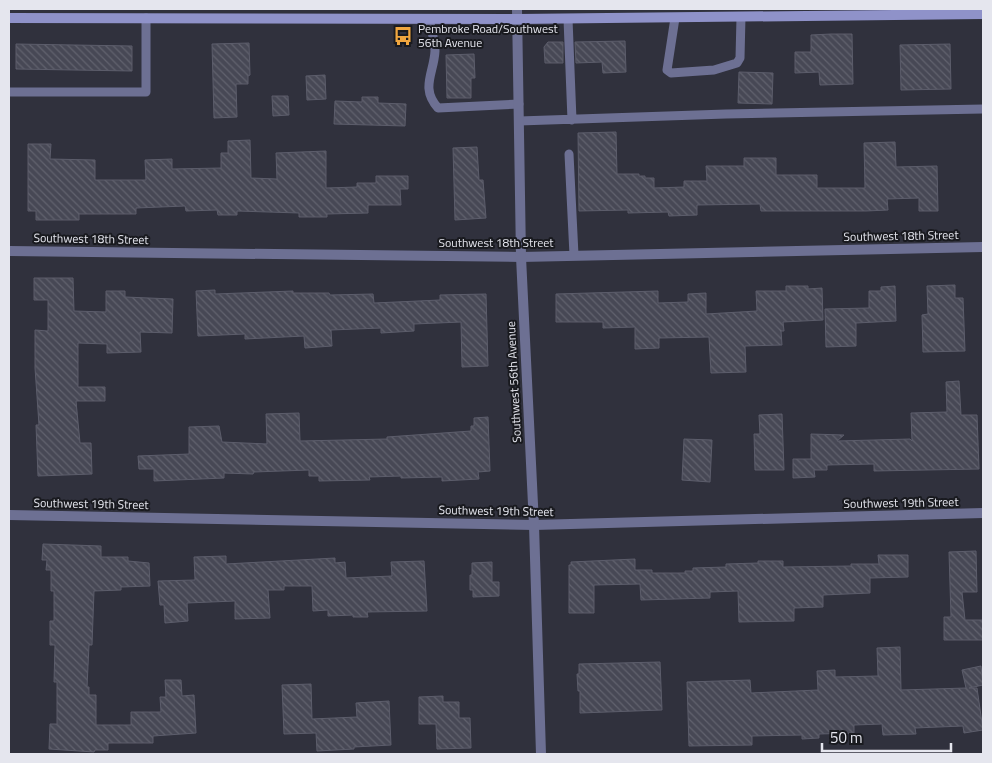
<svg xmlns="http://www.w3.org/2000/svg" width="992" height="763" viewBox="0 0 992 763" font-family="'Titillium Web',sans-serif">
	<style>
		.building { fill: url(#building-back-hatch); stroke: #5c5d6b }
		.lines { fill: none; stroke-linecap: round; stroke-linejoin: round }
		.service { stroke: #6d7093; stroke-width: 9 }
		.minor { stroke: #6d7093; stroke-width: 10 }
		.tertiary { stroke: #6d7093; stroke-width: 10 }
		.secondary { stroke: #8f92c9; stroke-width: 10 }
		.labels { text-anchor: middle; stroke-width: 4; stroke-linejoin: round; paint-order: stroke }
		.poi-label { font-size: 12px; fill: #e5e6ee; stroke: #191a1f; text-anchor: start }
		.street-label { font-size: 12px; fill: #e5e6ee; stroke: #191a1f }
	</style>
	<defs>
		<pattern id="building-back-hatch" width="6" height="6" patternUnits="userSpaceOnUse" patternTransform="scale(1.25)"><rect width="6" height="6" fill="#474855"/><path d="M-1 5l2 2M0 0l6 6M5-1l2 2" fill="none" stroke="#61626e"/></pattern>
	</defs>
	<rect width="100%" height="100%" fill="#30313d"/>
	<!-- building -->
	<path class="building" d="M831 34H852L853 84 820 85 819 72 795 73V52H811V35Z
		M625 41 626 72 603 73 602 62 576 63 575 42Z
		M548 42H563V63H545L544 47Z
		M249 43 250 75 248 76V84H236L237 117 214 118 212 44Z
		M16 44 132 46V71L16 69Z
		M950 44 951 89 901 90 900 45Z
		M474 54 475 78H471V98H447L446 55Z
		M739 72 773 73 772 104 738 103Z
		M325 75 326 99 307 100 306 76Z
		M272 96H288L289 115 273 116Z
		M362 97H378V103L406 104 405 126 334 124 335 101 362 102Z
		M616 132 617 174H639V176H645V178H654V188L684 187V181H707L706 166H744V158H776V175H817V188H865L864 143 895 142 896 167 937 166 938 211H919V198L887 199 888 210 866 211H761L760 204 697 205V215L669 216 668 212 628 213V210L579 211 578 133Z
		M250 140 251 178 277 179 276 153 326 151V188L357 187V183H376V176H408V189H400L401 205H368V213L327 214V217H299V213L237 211V215H218L217 210 186 211 185 206 136 208V214H79V220H36V211H28V144H51L50 159 95 160V180H146L145 160 172 159V169L221 168V153H228V141Z
		M477 147 479 180H483L486 218 455 220 453 148Z
		M34 278H73L74 311 106 312V291H125V297L173 299 172 333 140 332 141 352 107 353V344L78 343V387H105V401H76L80 443H91L92 474 38 476 36 425H39L35 368V330L48 331V300H34Z
		M955 285V298H963L965 351 923 352 922 315 928 314 927 286Z
		M786 286H808V289L822 288 823 320 783 322 784 331H781L782 345 745 346 746 372 711 373 709 337 659 338V348L635 349V327L603 328V322H556V294L658 291V303L688 302V294L706 293V314L757 311 756 291H786Z
		M895 286 896 321 856 323V346L826 347 825 309 869 308V291H881V287Z
		M215 290V294L293 291V293H329L330 295 373 294 374 303 440 300V295L486 294 488 366 462 367 461 322 414 324V331L381 333V328L331 330 332 346 305 348 304 336 245 339V334L198 336 196 291Z
		M959 381 961 415H977L979 469 874 471V464L827 465V470H814L815 477 793 478V459H811V434L844 435 837 441 910 439 912 441 911 413 947 412 946 382Z
		M299 413 300 441 387 439V437L471 431V426H474V418L488 417 490 471 478 472 479 479 442 481V477L401 478V476L369 477 370 480 319 481V476H309V470L254 472 253 474 224 473V478L154 481V469H139L138 456 189 454V427L219 426 222 442 267 444 266 414Z
		M782 414 784 470H755L754 434H760L759 415Z
		M684 439 712 440 710 482 682 480Z
		M43 544 101 546V557H128V561L149 563 150 586 121 587V590L94 591 92 645H89L87 687H89V695H96V725H131V712H161L160 697H166L165 680H181L182 696 194 695 196 733 153 736V743H108V750H95L94 752 49 749 50 724H57V682H54L55 645H50V621H54V591H51V570H46L47 560H42Z
		M976 551 977 592H962L965 620H983V640H944V617H951L949 552Z
		M878 555H908V577L870 578V593L823 595V607L794 608V621L739 622 738 591 710 592V598L641 600 640 584 594 585V613H569V565H571V562L635 559V570H652V573H685V571H693V568L726 567V564L758 563V561H783V567L851 566V564H879Z
		M226 556V564L335 558V563L345 562 346 578 392 576 391 562 424 561 427 611 367 612 368 617H353V615L328 616V610L313 611 312 586H284V590H268L270 618 235 619V601L187 603 188 621 165 623 164 605H160L158 581 195 580 194 557Z
		M492 562V582H499V596L473 597V590H470V575H472V563Z
		M900 647 901 690 966 688 962 670 981 666 983 685 969 688H977L983 730 964 733 963 726 915 728 916 734 883 735 882 724 854 725V733L819 734V738L802 739V735L752 736V745L689 746 687 682 750 680 751 693 818 690 817 671 835 670V677L878 676 877 648Z
		M660 662 662 710 580 713V691H578L577 674H579V664Z
		M311 684 312 719 357 717 356 703 389 701 391 745 354 747V749L317 751 316 733 284 734 282 685Z
		M443 696V702H459V718H470L471 748 437 749 436 724H419V697Z"/>
	<g class="lines">
		<!-- service -->
		<path class="service" d="M675 18 667 70 671 73 714 70 737 63 740 58 741 17
			M429 19C431 29 435 41 435 51 434 73 420 88 438 108L519 104
			M568 19 572 120
			M9 92H146V18
			M519 121 726 114 983 109
			M569 154 574 255"/>
		<!-- minor -->
		<path class="minor" d="M9 251 521 257 983 247
			M9 515 534 525 983 513"/>
		<!-- tertiary -->
		<path class="tertiary" d="M517 9 521 257 534 525 541 754"/>
		<!-- secondary -->
		<path class="secondary" d="M9 18 518 19 983 14"/>
	</g>
	<!-- icons -->
	<defs>
		<g id="bus-bare" transform="scale(1.5)"><path d="M-5-6H5V4H4V6H2V4H-2V6H-4V4H-5ZM-3.5-4V0h7V-4ZM-3.5 1.2v1.5H-2V1.2ZM2 1.2v1.5H3.5V1.2Z" fill="#f0a63f" stroke="#191a1f" stroke-width="2.5" paint-order="stroke"/></g>
	</defs>
	<g fill-rule="evenodd">
		<use href="#bus-bare" x="403" y="36"/>
	</g>
	<g class="labels">
		<!-- poi labels -->
		<g class="poi-label">
			<text x="418" y="33">Pembroke Road/Southwest<tspan x="418" dy="14">56th Avenue</tspan></text>
		</g>
		<!-- street labels -->
		<g class="street-label">
			<text transform="translate(901 236) rotate(-1)" y="4">Southwest 18th Street</text>
			<text transform="translate(91 239) rotate(1)" y="4">Southwest 18th Street</text>
			<text x="496" y="247">Southwest 18th Street</text>
			<text transform="translate(514 382) rotate(-93)" y="4">Southwest 56th Avenue</text>
			<text transform="translate(901 503) rotate(-1)" y="4">Southwest 19th Street</text>
			<text transform="translate(91 504) rotate(1)" y="4">Southwest 19th Street</text>
			<text transform="translate(496 511) rotate(1)" y="4">Southwest 19th Street</text>
		</g>
	</g>
	<!-- border -->
	<rect width="992" height="763" fill="none" stroke="#e5e6ee" stroke-width="20"/>
	<!-- scale -->
	<path d="M822 743v8h129v-8" fill="none" stroke="#e5e6ee" stroke-width="2.5"/>
	<text x="830" y="743" font-size="15" fill="#e5e6ee" stroke="#191a1f" stroke-width="4" paint-order="stroke">50 m</text>
</svg>
